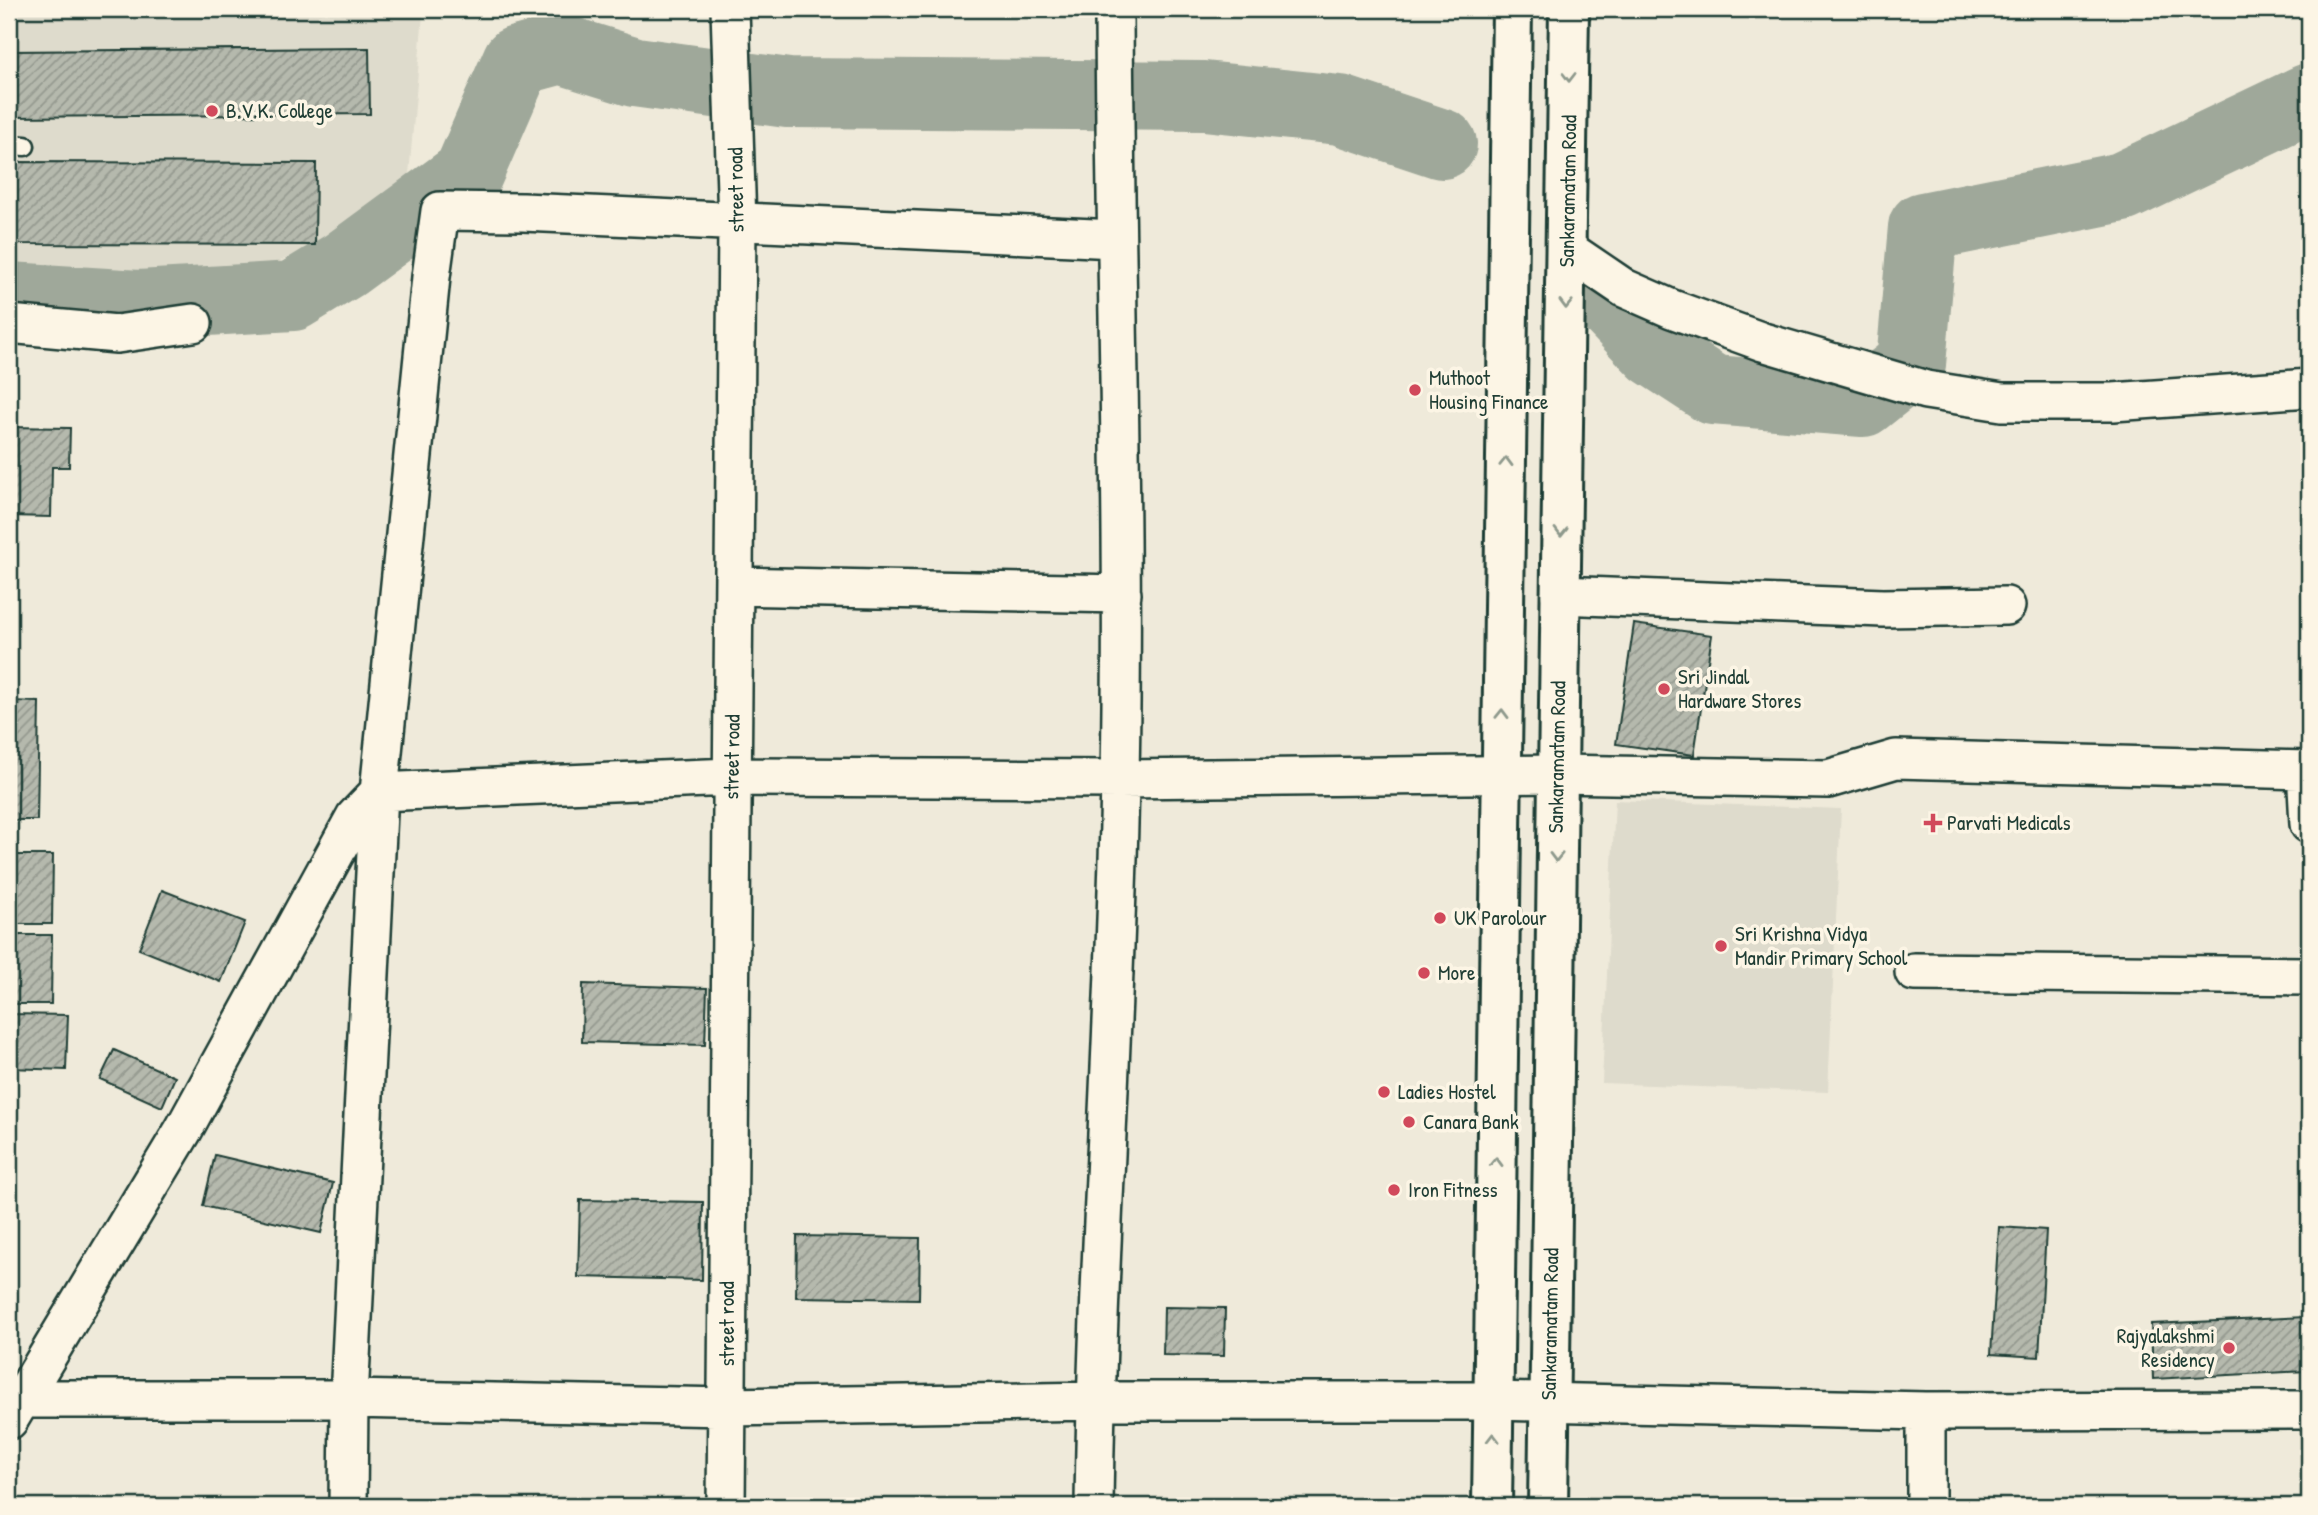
<svg xmlns="http://www.w3.org/2000/svg" width="2318" height="1515" viewBox="0 0 2318 1515" font-family="'Patrick Hand',sans-serif">
	<style>
		.built { fill: #dedbcc }
		.lines { fill: none; stroke-linecap: round; stroke-linejoin: round }
		.river { stroke: #9fa89a; stroke-width: 70 }
		.building { fill: url(#building-hatch); stroke: #1f3d34; stroke-width: 2 }
		.service-casing { stroke: #1f3d34; stroke-width: 23 }
		.minor-casing { stroke: #1f3d34; stroke-width: 42 }
		.secondary-casing { stroke: #1f3d34; stroke-width: 44 }
		.service { stroke: #fcf5e5; stroke-width: 18 }
		.minor { stroke: #fcf5e5; stroke-width: 37 }
		.secondary { stroke: #fcf5e5; stroke-width: 38 }
		.oneway { stroke: #8e998c }
		.poi-dot { fill: #d1495b; stroke: #fcf5e5; stroke-width: 2.5 }
		.labels { text-anchor: middle; stroke-width: 7; stroke-linejoin: round; paint-order: stroke }
		.poi-label { font-size: 21px; fill: #1f3d34; stroke: #fcf5e5; text-anchor: start }
		.street-label { font-size: 21px; fill: #1f3d34; stroke: #fcf5e5 }
	</style>
	<defs>
		<pattern id="building-hatch" width="6" height="6" patternUnits="userSpaceOnUse" patternTransform="scale(1.75)"><rect width="6" height="6" fill="#b5b9ad"/><path d="M-1 1l2-2M0 6l6-6M5 7l2-2" fill="none" stroke="#93988e"/></pattern>
	</defs>
	<rect width="100%" height="100%" fill="#efeada"/>
	<filter id="ink" filterUnits="userSpaceOnUse"><feTurbulence type="fractalNoise" baseFrequency=".0143" numOctaves="2"/><feDisplacementMap in="SourceGraphic" scale="14" xChannelSelector="R" yChannelSelector="G"/><feConvolveMatrix kernelMatrix="1 2 1 2 8 2 1 2 1" color-interpolation-filters="sRGB"/></filter>
	<g filter="url(#ink)">
		<!-- built -->
		<path class="built" d="M9 11 423 14 406 209 215 288 9 284Z
			M1615 800 1841 809 1828 1092 1602 1083Z"/>
		<g class="lines">
			<!-- river -->
			<path class="river" d="M9 297 139 305 293 296 344 265 468 174 517 61 561 49 635 72 788 93 1204 96 1340 110 1442 144
				M1610 305 1655 352 1713 390 1863 402 1911 364 1923 227 2122 187 2309 98"/>
		</g>
		<!-- building -->
		<path class="building" d="M369 48 370 114 9 117V51Z
			M9 162 316 163 315 245 9 244Z
			M9 427 70 428 69 467H52L51 517 9 516Z
			M1634 624 1712 635 1694 755 1616 744Z
			M9 701 39 702 37 820H9Z
			M9 855H53L52 924H9Z
			M162 890 245 922 221 982 139 949Z
			M9 935H52L51 1004H9Z
			M583 984 707 988 705 1045 582 1042Z
			M9 1014 68 1015 66 1070 9 1068Z
			M114 1050 175 1077 162 1107 100 1079Z
			M215 1155 333 1183 321 1233 203 1206Z
			M580 1200 703 1202 702 1280 578 1277Z
			M1999 1227 2046 1230 2039 1357 1991 1354Z
			M797 1236 920 1238 919 1299 796 1297Z
			M1164 1307 1225 1308 1224 1356 1163 1355Z
			M2305 1317 2307 1371 2153 1379 2151 1324Z"/>
		<g class="lines">
			<!-- service casing -->
			<g class="service-casing">
				<path id="service" d="M9 145 25 146"/>
			</g>
			<!-- minor casing -->
			<g class="minor-casing">
				<path id="minor" d="M1568 250 1624 288 1672 309 1763 342 1926 390 2002 402H2113L2309 388
					M9 324 117 334 193 323
					M734 586 1122 594
					M1560 595 1883 608 2006 606
					M2306 770 2309 824
					M1914 972 2309 976
					M22 1399H349L727 1407 1095 1401H1493L1926 1411 2309 1410
					M9 1420 184 1129 355 817 379 792 731 777 1120 779 1557 774 1828 779 1896 759 2309 770
					M348 1506 349 1399 379 792 431 277 440 211 523 212 1116 239
					M726 1506 737 223 730 9
					M1094 1506C1097 1263 1116 1020 1120 777 1125 521 1115 265 1114 9
					M1926 1506V1411"/>
			</g>
			<!-- secondary casing -->
			<g class="secondary-casing">
				<path id="secondary" d="M1492 1506 1512 9
					M1548 1506C1552 1007 1564 508 1569 9"/>
			</g>
			<!-- service -->
			<use href="#service" class="service"/>
			<!-- minor -->
			<use href="#minor" class="minor"/>
			<!-- secondary -->
			<use href="#secondary" class="secondary"/>
		</g>
		<!-- one-way arrows -->
		<defs><path id="oneway-chevron" d="M-2-3.5L2.5 0L-2 3.5" fill="none" stroke-width="1.6" stroke-linecap="round" stroke-linejoin="round" transform="scale(1.75)"/></defs>
		<g class="oneway">
			<use href="#oneway-chevron" transform="translate(1569 77) rotate(90)"/>
			<use href="#oneway-chevron" transform="translate(1566 304) rotate(91)"/>
			<use href="#oneway-chevron" transform="translate(1506 462) rotate(-89)"/>
			<use href="#oneway-chevron" transform="translate(1561 532) rotate(91)"/>
			<use href="#oneway-chevron" transform="translate(1502 714) rotate(-89)"/>
			<use href="#oneway-chevron" transform="translate(1556 857) rotate(91)"/>
			<use href="#oneway-chevron" transform="translate(1496 1162) rotate(-89)"/>
			<use href="#oneway-chevron" transform="translate(1493 1438) rotate(-90)"/>
		</g>
	</g>
	<!-- markers -->
	<g class="poi-dot">
		<circle cx="212" cy="111" r="7"/>
		<circle cx="1415" cy="390" r="7"/>
		<circle cx="1664" cy="689" r="7"/>
		<path d="M1929.5 812.5h7v7h7v7h-7v7h-7v-7h-7v-7h7z"/>
		<circle cx="1440" cy="918" r="7"/>
		<circle cx="1721" cy="946" r="7"/>
		<circle cx="1424" cy="973" r="7"/>
		<circle cx="1384" cy="1092" r="7"/>
		<circle cx="1409" cy="1122" r="7"/>
		<circle cx="1394" cy="1190" r="7"/>
		<circle cx="2229" cy="1348" r="7"/>
	</g>
	<g class="labels">
		<!-- poi labels -->
		<g class="poi-label">
			<text x="226" y="118">B.V.K. College</text>
			<text x="1429" y="385">Muthoot<tspan x="1429" dy="24">Housing Finance</tspan></text>
			<text x="1678" y="684">Sri Jindal<tspan x="1678" dy="24">Hardware Stores</tspan></text>
			<text x="1947" y="830">Parvati Medicals</text>
			<text x="1454" y="925">UK Parolour</text>
			<text x="1735" y="941">Sri Krishna Vidya<tspan x="1735" dy="24">Mandir Primary School</tspan></text>
			<text x="1438" y="980">More</text>
			<text x="1398" y="1099">Ladies Hostel</text>
			<text x="1423" y="1129">Canara Bank</text>
			<text x="1408" y="1197">Iron Fitness</text>
			<text x="2215" y="1343" text-anchor="end">Rajyalakshmi<tspan x="2215" dy="24">Residency</tspan></text>
		</g>
		<!-- street labels -->
		<g class="street-label">
			<text transform="translate(736 190) rotate(-91)" y="7">street road</text>
			<text transform="translate(1568 191) rotate(-89)" y="7">Sankaramatam Road</text>
			<text transform="translate(732 757) rotate(-89)" y="7">street road</text>
			<text transform="translate(1557 757) rotate(-89)" y="7">Sankaramatam Road</text>
			<text transform="translate(727 1324) rotate(-90)" y="7">street road</text>
			<text transform="translate(1550 1324) rotate(-89)" y="7">Sankaramatam Road</text>
		</g>
	</g>
	<!-- margin -->
	<rect width="2318" height="1515" fill="none" stroke="#fcf5e5" stroke-width="35"/>
	<rect x="18" y="18" width="2283" height="1480" fill="none" stroke="#1f3d34" stroke-width="2.5" filter="url(#ink)"/>
</svg>
